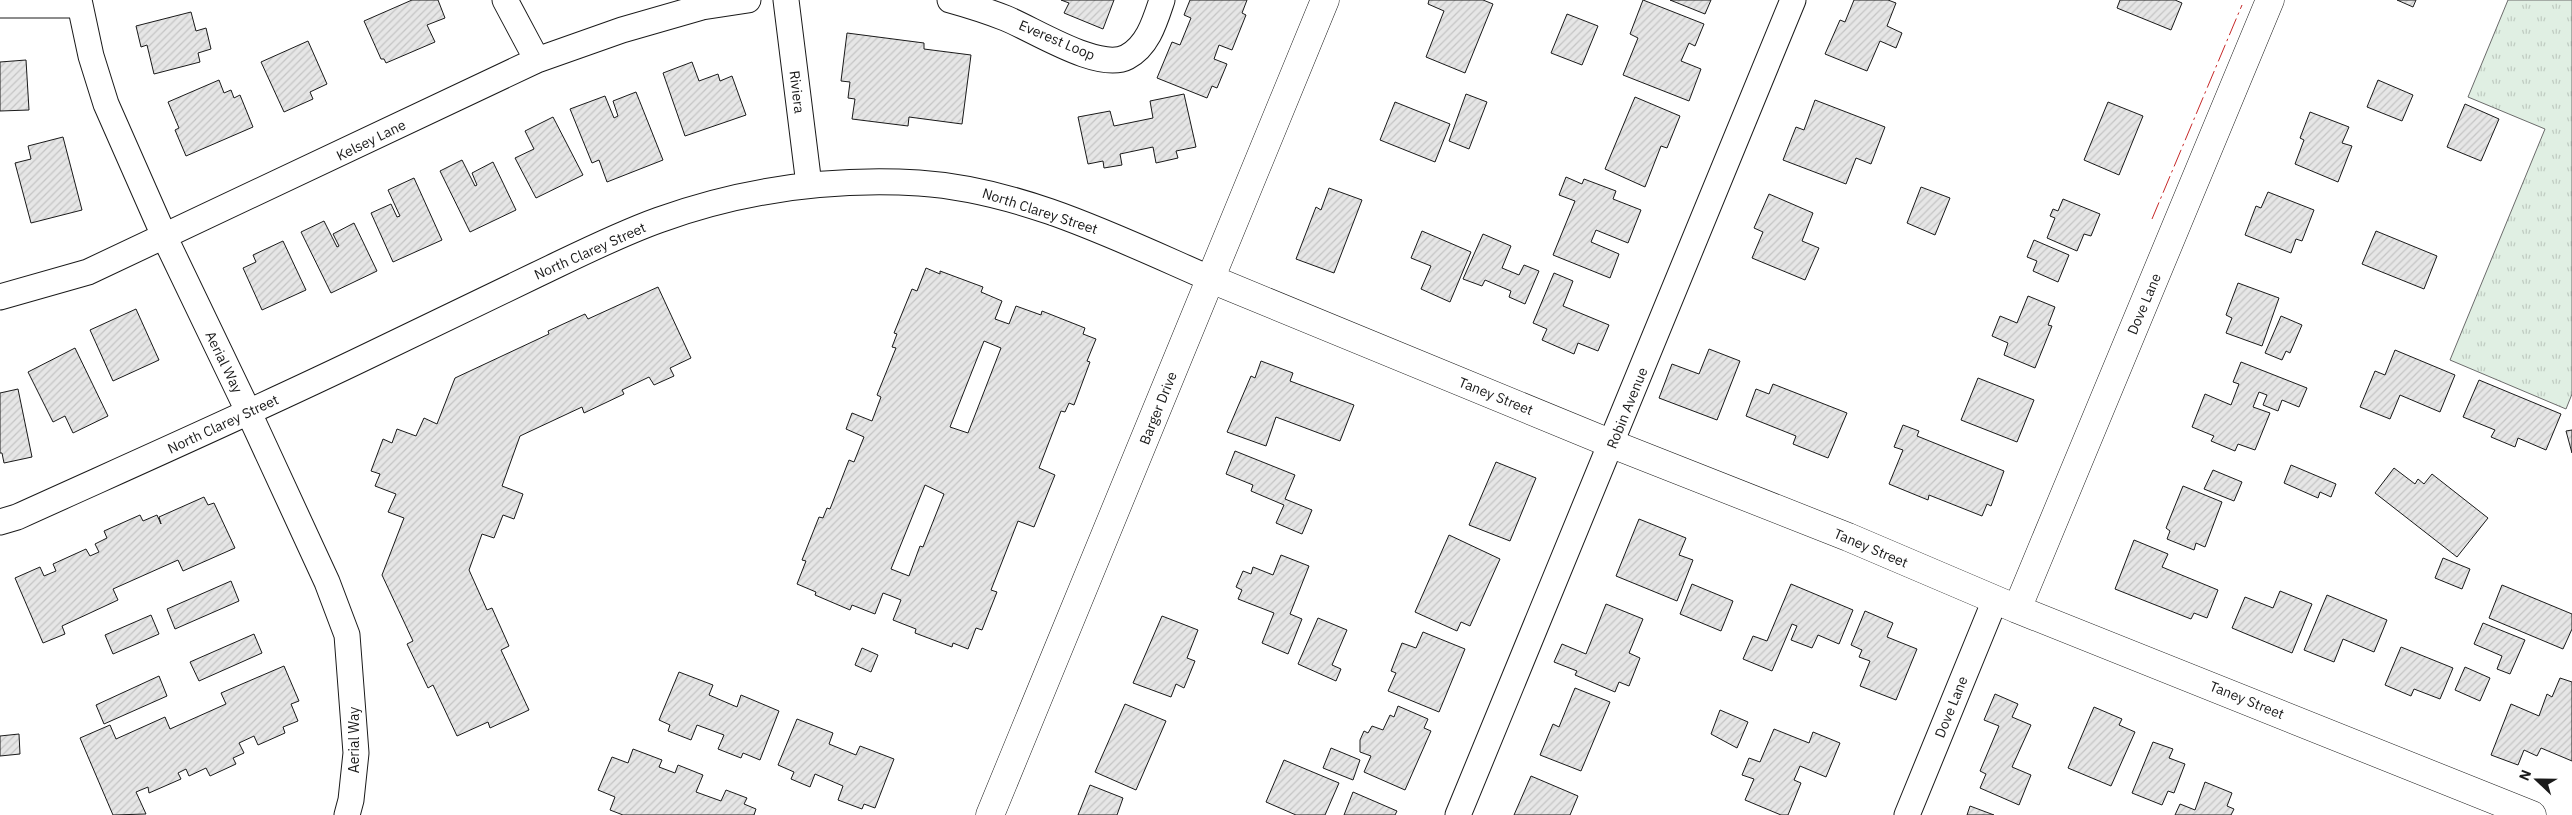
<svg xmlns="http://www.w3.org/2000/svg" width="2572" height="815" viewBox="0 0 2572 815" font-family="'IBM Plex Sans',sans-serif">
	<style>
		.grass { fill: url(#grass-tufts); stroke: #6a6a6a }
		.building { fill: url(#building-hatch); stroke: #1a1a1a; fill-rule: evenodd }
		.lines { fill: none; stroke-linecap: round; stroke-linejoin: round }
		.street-casing { stroke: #1a1a1a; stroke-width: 27 }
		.secondary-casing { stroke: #1a1a1a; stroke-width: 29 }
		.street { stroke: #fff; stroke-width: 25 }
		.secondary { stroke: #fff; stroke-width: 28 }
		.power { stroke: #c62828; stroke-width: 1; stroke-dasharray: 18 4 2.5 4; stroke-linecap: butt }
		.labels { text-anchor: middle; stroke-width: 4; stroke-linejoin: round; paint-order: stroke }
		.street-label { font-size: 14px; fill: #1a1a1a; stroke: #fff }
	</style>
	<defs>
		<pattern id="grass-tufts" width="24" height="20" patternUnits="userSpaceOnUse" patternTransform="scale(1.25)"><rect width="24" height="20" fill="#e0efe3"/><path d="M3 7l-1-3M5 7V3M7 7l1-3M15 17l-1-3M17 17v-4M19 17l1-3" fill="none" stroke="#c0ccc2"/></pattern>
		<pattern id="building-hatch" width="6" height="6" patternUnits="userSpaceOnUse" patternTransform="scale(1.25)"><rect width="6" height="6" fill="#e6e6e6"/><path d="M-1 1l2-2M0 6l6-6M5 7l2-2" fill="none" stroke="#c5c5c5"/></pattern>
	</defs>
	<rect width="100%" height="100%" fill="#fff"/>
	<!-- grass -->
	<path class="grass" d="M2508 0H2572V394L2566 409 2450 360 2545 129 2468 97Z"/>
	<!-- building -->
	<path class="building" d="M412 0H438L445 18 427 25 435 42 386 63 384 59H381L364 21Z
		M1061 0H1114L1103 29 1064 13 1069 3Z
		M1190 0H1247L1242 13 1246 15 1232 50 1219 45 1214 59 1227 64 1217 88 1212 86 1207 98 1157 78 1172 42 1180 45 1191 18 1184 15Z
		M1429 0H1483L1493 4 1465 73 1426 57 1444 11 1428 4Z
		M1643 0 1704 24 1695 46 1689 43 1681 61 1701 69 1689 101 1623 75 1638 38 1630 34Z
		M1670 0H1711L1705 14Z
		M1854 0H1888L1896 3 1887 26 1902 33 1896 48 1880 41 1867 71 1825 54 1840 20 1845 22Z
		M2120 0H2175L2182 3 2171 30 2117 8Z
		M2397 0H2416L2413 7Z
		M191 12 196 31 206 28 211 49 198 53 200 62 154 74 147 45 141 47 136 26Z
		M1567 14 1598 26 1582 65 1551 53Z
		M847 33 924 43V49L971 55 962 124 909 117 908 126 852 119 855 99 848 98 850 82 841 81Z
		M308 41 327 84 310 92 313 99 284 112 261 62Z
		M26 60 29 110 0 111V62Z
		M692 62 699 81 718 74 720 81 732 76 746 115 685 136 663 73Z
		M219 80 224 93 231 90 234 98 240 95 253 127 186 156 175 130 179 128 168 102Z
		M2378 80 2413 95 2402 121 2367 107Z
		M636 92 663 160 607 182 599 160 592 163 570 109 605 96 614 118 618 116 613 101Z
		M1184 94 1196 147 1176 151 1178 158 1156 163 1153 147 1120 154 1122 165 1104 168 1103 161 1088 164 1078 117 1110 111 1114 126 1153 118 1150 101Z
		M1466 94 1487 102 1469 149 1449 141Z
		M1635 97 1680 116 1667 148 1661 146 1645 187 1605 169Z
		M1815 100 1885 127 1871 164 1856 158 1846 184 1783 160 1796 127 1804 130Z
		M1395 102 1450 124 1435 162 1380 140Z
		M2108 102 2143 116 2119 175 2084 160Z
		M2465 104 2499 119 2481 161 2447 147Z
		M2310 112 2349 127 2342 143 2352 146 2338 182 2295 164 2304 140 2300 138Z
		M553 117 583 175 536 198 515 158 534 149 525 131Z
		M63 137 82 210 31 223 15 163 31 159 28 146Z
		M462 160 475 186 477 185 472 173 493 162 516 210 470 232 440 171Z
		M1566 177 1582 184 1584 179 1616 191 1613 199 1641 210 1628 243 1596 230 1591 242 1619 254 1610 278 1553 255 1575 201 1559 195Z
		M414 178 442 240 393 262 371 213 391 204 397 217 400 216 388 190Z
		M1921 187 1950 198 1935 235 1907 223Z
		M1329 188 1362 200 1334 273 1296 259 1316 207 1321 210Z
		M2268 192 2314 210 2302 241 2296 239 2291 253 2245 235 2256 206 2261 208Z
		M1769 194 1813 213 1802 241 1819 248 1805 280 1752 258 1763 232 1754 228Z
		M2063 199 2100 214 2091 236 2084 234 2077 251 2047 238 2055 218 2050 216 2053 209 2058 211Z
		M324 221 337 247 339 246 333 234 354 223 377 271 331 293 301 232Z
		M1422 231 1471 252 1450 302 1421 289 1431 266 1411 258Z
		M2376 231 2437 256 2424 289 2362 264Z
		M1483 234 1511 246 1502 268 1519 275 1524 265 1539 271 1525 304 1509 297 1511 291 1485 280 1482 286 1463 279Z
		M2034 240 2069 255 2058 282 2033 271 2037 261 2027 257Z
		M283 241 306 290 262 310 243 268 256 262 253 255Z
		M926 268 940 274V271L983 287 981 292 1002 301 995 319 1009 324 1016 306 1041 315 1042 311 1085 328 1083 334 1096 339 1087 361 1090 362 1074 405 1069 403 1065 412 1061 411 1039 468 1055 475 1034 527 1018 521 991 590 997 592 982 630 976 628 968 649 953 643 952 647 915 633 916 629 893 620 901 600 891 596 883 593 875 614 852 605 850 610 815 595 816 592 797 584 806 561 802 560 819 517 823 518 827 508 830 509 849 460 854 462 864 437 846 429 852 413 872 421 881 397 877 395 896 348 892 347 897 334 894 333 912 289 917 291ZM984 341 1001 348 968 433 950 427ZM925 485 944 494 923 547 920 546 909 576 891 569Z
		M1554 273 1573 281 1563 306 1609 325 1598 351 1578 343 1574 354 1542 340 1547 329 1533 323Z
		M2238 283 2279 298 2262 346 2226 333 2232 318 2226 315Z
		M658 287 691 358 670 368 674 376 654 385 649 377 622 390 624 394 584 413 582 407 520 436 502 486 523 494 514 519 503 515 494 538 482 534 469 570 487 610 492 608 509 646 501 650 529 710 490 728 488 722 457 736 433 685 428 688 407 644 413 641 382 575 404 518 388 512 396 494 375 486 380 474 371 471 383 439 392 443 397 429 416 436 424 418 437 424 455 378 549 334 548 331 585 314 588 319Z
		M2028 296 2055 307 2048 325 2052 326 2035 368 2004 355 2008 343 1992 336 2000 316 2017 323Z
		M136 309 159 360 113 381 90 330Z
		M2281 316 2302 325 2290 353 2286 351 2282 360 2265 353Z
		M75 348 108 416 73 433 65 416 53 422 28 372Z
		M1709 349 1740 361 1717 420 1659 398 1672 364 1699 374Z
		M2395 350 2455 375 2440 412 2400 395 2390 419 2360 407 2375 371 2385 375Z
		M1261 361 1293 373 1290 381 1354 405 1340 441 1276 417 1266 446 1227 432 1251 376 1255 378Z
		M2241 362 2307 388 2299 407 2282 400 2278 411 2263 405 2267 395 2259 392 2253 407 2270 413 2255 450 2238 444 2235 451 2211 441 2214 436 2192 427 2205 394 2231 405 2239 384 2233 382Z
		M1978 378 2034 400 2017 442 1961 420Z
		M2479 380 2561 414 2546 450 2518 438 2515 447 2491 437 2495 430 2463 417Z
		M1773 384 1847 413 1828 458 1793 444 1796 436 1746 416 1756 389 1769 394Z
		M18 389 32 457 4 463 2 453H0V393Z
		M1903 425 1919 431 1917 436 2004 471 1991 506 1987 504 1982 516 1929 495 1928 500 1889 484 1903 450 1894 447Z
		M2572 430V453L2566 431Z
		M1235 451 1295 475 1285 499 1312 510 1302 534 1276 523 1284 505 1251 491 1253 485 1226 474Z
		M1496 462 1536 478 1510 541 1469 525Z
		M2291 465 2336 484 2331 497 2320 492 2318 498 2284 483Z
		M2394 468 2415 484 2418 479 2424 484 2432 474 2488 518 2457 557 2375 493Z
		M2213 470 2242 482 2234 501 2204 489Z
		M2183 486 2222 502 2205 547 2196 543 2194 550 2167 539 2170 531 2166 528Z
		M204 497 208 505 214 503 235 548 183 571 178 560 113 589 118 600 62 626 65 634 43 643 15 578 40 567 44 576 56 571 53 564 86 549 90 556 99 552 95 544 107 538 104 531 140 515 143 521 157 515 161 524 159 517Z
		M1639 519 1686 538 1679 555 1693 560 1677 601 1616 576Z
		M1449 535 1500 559 1470 626 1461 622 1457 631 1415 612Z
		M2134 540 2168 554 2162 567 2218 590 2207 618 2194 613 2191 619 2115 589Z
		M1281 555 1309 566 1290 614 1302 619 1288 654 1262 643 1274 613 1238 599 1242 590 1236 587 1243 571 1251 574 1253 567 1273 575Z
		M2443 558 2470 569 2462 589 2435 578Z
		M231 581 239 601 175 629 167 609Z
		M1692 584 1733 601 1721 631 1680 614Z
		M1791 584 1853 610 1839 644 1818 635 1812 648 1791 640 1797 626 1792 624 1772 671 1743 659 1753 636 1767 641Z
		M2502 585 2572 614V629L2563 649 2489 618Z
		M2280 591 2312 604 2292 653 2232 628 2245 597 2273 608Z
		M2327 595 2387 620 2374 652 2343 639 2334 662 2304 650Z
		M1606 604 1643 619 1629 653 1640 658 1629 686 1619 682 1615 692 1575 675 1577 671 1554 662 1562 644 1586 654Z
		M1865 611 1893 623 1887 637 1917 649 1896 700 1860 686 1870 661 1859 657 1862 650 1851 645Z
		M151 615 159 634 113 654 105 635Z
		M1162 616 1198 630 1187 658 1195 661 1184 688 1176 684 1171 697 1133 683Z
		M1318 618 1347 630 1332 665 1341 669 1336 681 1298 664Z
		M2483 623 2525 640 2510 674 2497 669 2502 656 2474 644Z
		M1423 632 1465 649 1439 712 1388 691 1396 673 1391 671 1402 643 1416 648Z
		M254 634 262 653 199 681 190 662Z
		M2401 647 2453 668 2440 699 2414 689 2411 696 2385 685Z
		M862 648 878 655 871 672 855 665Z
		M284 666 299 701 291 704 298 721 283 727 285 733 258 745 254 736 239 743 244 753 233 758 236 764 210 776 206 768 189 776 186 769 178 773 181 779 149 793 148 787 136 792 146 814 113 815 80 738 110 725 116 739 165 717 170 729 226 704 221 693Z
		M2465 667 2490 678 2480 701 2455 690Z
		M679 672 713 685 709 695 737 707 741 695 779 711 760 760 743 753 741 758 718 749 724 735 697 725 691 740 668 731 670 725 659 720Z
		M159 676 167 696 104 724 96 705Z
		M2560 678 2572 682V761L2541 748 2537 756 2524 750 2518 765 2491 755 2511 704 2539 716 2547 694 2552 697Z
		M1575 688 1610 702 1581 771 1540 755 1553 724 1559 727Z
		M1995 694 2018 704 2012 717 2031 725 2012 767 2031 775 2019 805 1980 788 1986 774 1980 771 1999 726 1984 720Z
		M1125 704 1166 721 1136 790 1095 772Z
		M1398 706 1428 719 1424 728 1431 731 1405 790 1364 772 1371 756 1360 752V740L1364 731 1368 733 1372 726 1383 730 1390 715 1394 717Z
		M2094 707 2122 719 2119 725 2135 732 2111 786 2068 768Z
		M1720 710 1748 722 1737 748 1711 734Z
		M797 719 833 733 829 744 856 755 860 746 894 759 875 808 864 804 862 809 838 800 843 786 815 774 810 787 791 779 794 772 778 765Z
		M1774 729 1809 743 1813 732 1840 743 1826 777 1800 766 1794 780 1801 783 1788 815H1781L1745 800 1754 779 1742 775 1749 758 1760 762Z
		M19 734 20 754 0 756V736Z
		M2153 742 2173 749 2169 758 2185 764 2174 793 2168 791 2162 805 2132 793Z
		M1331 748 1360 760 1353 780 1323 768Z
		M633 749 662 760 659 767 675 773 678 765 703 775 696 792 721 801 726 790 747 798 744 804 756 809 754 815H623L610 810 615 797 598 790 612 757 628 763Z
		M1284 760 1339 783 1325 815H1296L1266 802Z
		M1531 776 1578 796 1570 815H1514Z
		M2205 782 2232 793 2227 806 2234 809 2231 815H2175L2180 804 2195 810Z
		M1090 785 1123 798 1117 815H1078Z
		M1353 792 1397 811 1395 815H1344Z
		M1970 806 1994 815H1967Z"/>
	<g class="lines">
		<!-- street casing -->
		<g class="street-casing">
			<path id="street" d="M79 0 91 56 106 104 165 238 249 413 327 582 347 635 356 753 351 800 347 815
				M505 0 537 60
				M786 0 809 185
				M950 0C968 5 987 11 1005 18 1033 29 1099 72 1127 57 1148 46 1155 21 1162 0
				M0 5H79
				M0 297 88 272 537 60 622 30 702 7 748 0
				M0 522 17 517C134 464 252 412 368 356 424 329 480 302 536 275 576 256 617 235 659 220 742 190 831 178 919 183 1022 190 1117 238 1211 279
				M1458 815 1793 0
				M1907 815 1995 600"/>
		</g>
		<!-- secondary casing -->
		<g class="secondary-casing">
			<path id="secondary" d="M1211 279 1612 444 1848 537 2017 609 2532 815
				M2017 609 2270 0
				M990 815 1325 0"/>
		</g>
		<!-- street -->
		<use href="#street" class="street"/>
		<!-- secondary -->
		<use href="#secondary" class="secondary"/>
		<!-- power -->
		<path class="power" d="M2152 219 2242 5"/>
	</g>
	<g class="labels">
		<!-- street labels -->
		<g class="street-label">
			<text transform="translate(1057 40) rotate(23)" y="5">Everest Loop</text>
			<text transform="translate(797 92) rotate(83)" y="5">Riviera</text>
			<text transform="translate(371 140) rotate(-26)" y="5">Kelsey Lane</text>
			<text transform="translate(1040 211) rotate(18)" y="5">North Clarey Street</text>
			<text transform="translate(590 251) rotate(-24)" y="5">North Clarey Street</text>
			<text transform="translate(2144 304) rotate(-67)" y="5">Dove Lane</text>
			<text transform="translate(224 362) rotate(64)" y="5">Aerial Way</text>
			<text transform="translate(1496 396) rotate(22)" y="5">Taney Street</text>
			<text transform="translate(1158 408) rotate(-68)" y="5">Barger Drive</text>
			<text transform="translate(1627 408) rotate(-68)" y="5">Robin Avenue</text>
			<text transform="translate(223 424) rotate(-25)" y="5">North Clarey Street</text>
			<text transform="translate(1871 548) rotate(23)" y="5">Taney Street</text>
			<text transform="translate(2247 700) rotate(22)" y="5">Taney Street</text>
			<text transform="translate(1951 707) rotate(-68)" y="5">Dove Lane</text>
			<text transform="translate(354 740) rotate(-90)" y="5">Aerial Way</text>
		</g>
	</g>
	<!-- north arrow -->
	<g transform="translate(2537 780) rotate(292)" stroke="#ffffff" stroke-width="4" paint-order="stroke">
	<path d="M0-4L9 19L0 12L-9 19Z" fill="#1a1a1a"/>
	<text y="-8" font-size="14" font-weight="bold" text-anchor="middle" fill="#1a1a1a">N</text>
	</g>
</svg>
